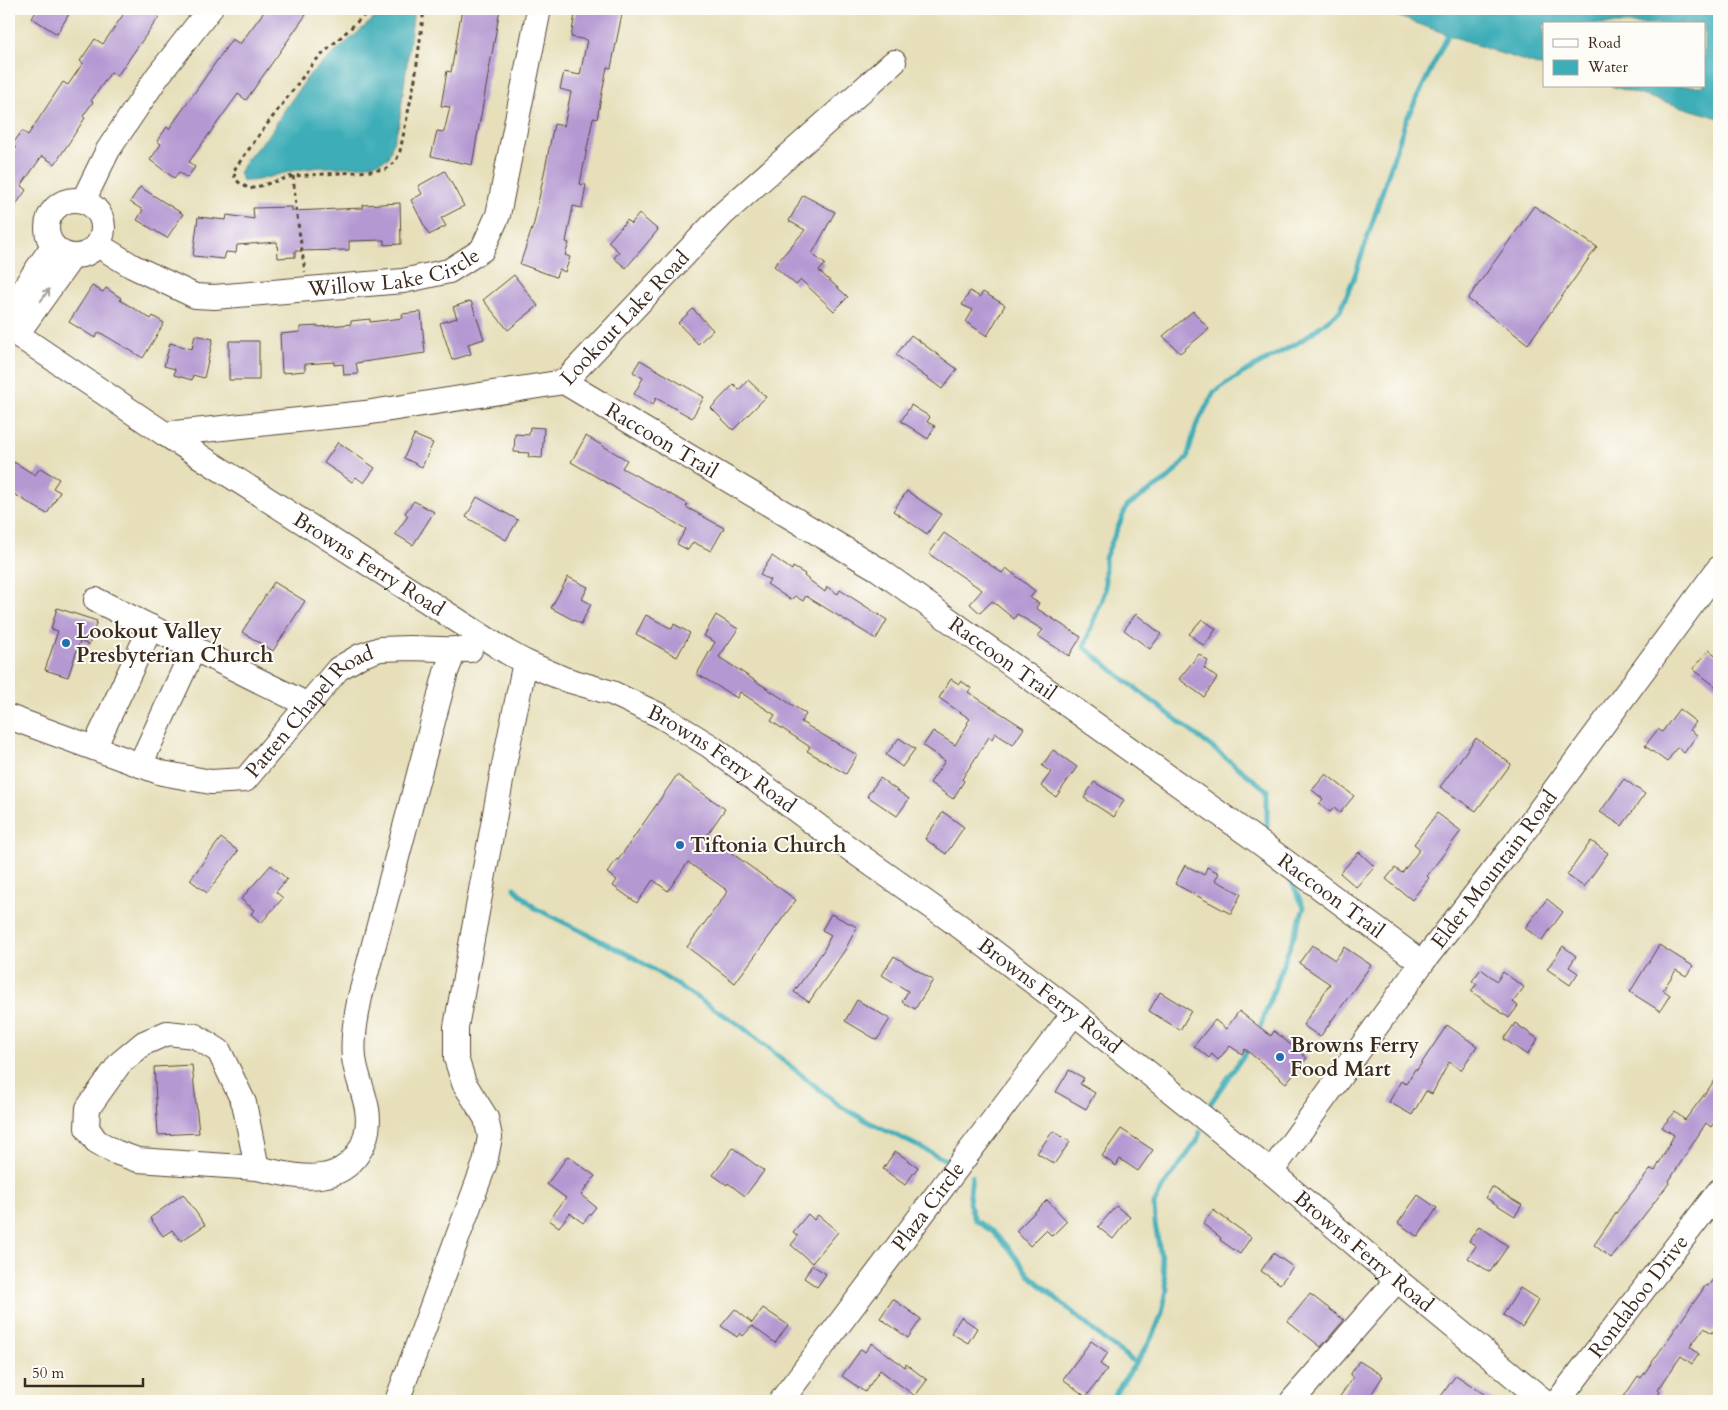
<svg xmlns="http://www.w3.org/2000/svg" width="1728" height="1410" viewBox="0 0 1728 1410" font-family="Cardo,serif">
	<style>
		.water { fill: #3dadb8; stroke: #3c6c6b }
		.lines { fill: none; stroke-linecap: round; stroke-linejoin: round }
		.stream { stroke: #3dadb8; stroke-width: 5 }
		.building { fill: #b498d2 }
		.minor-casing { stroke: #554535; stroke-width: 26 }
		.path { stroke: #554535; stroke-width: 3; stroke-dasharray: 4 4; stroke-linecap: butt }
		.minor { stroke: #fff; stroke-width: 24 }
		.oneway { stroke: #a79f9a }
		.poi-dot { fill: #1f6fb2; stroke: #fdfcf7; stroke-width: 2 }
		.labels { text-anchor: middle; stroke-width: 4; stroke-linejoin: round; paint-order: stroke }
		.street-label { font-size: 21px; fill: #3b2a1e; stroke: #fdfcf7 }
		.poi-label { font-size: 21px; font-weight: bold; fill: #3b2a1e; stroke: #fdfcf7; text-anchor: start }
	</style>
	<rect width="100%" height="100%" fill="#fdfcf7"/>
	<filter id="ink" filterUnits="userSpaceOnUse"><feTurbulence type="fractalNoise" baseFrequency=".02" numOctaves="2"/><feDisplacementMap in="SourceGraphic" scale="10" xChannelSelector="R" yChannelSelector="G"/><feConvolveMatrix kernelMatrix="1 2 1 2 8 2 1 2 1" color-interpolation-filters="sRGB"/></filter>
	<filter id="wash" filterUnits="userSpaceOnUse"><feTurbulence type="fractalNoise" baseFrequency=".0096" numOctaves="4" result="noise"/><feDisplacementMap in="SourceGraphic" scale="20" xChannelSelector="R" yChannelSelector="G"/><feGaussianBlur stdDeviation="1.12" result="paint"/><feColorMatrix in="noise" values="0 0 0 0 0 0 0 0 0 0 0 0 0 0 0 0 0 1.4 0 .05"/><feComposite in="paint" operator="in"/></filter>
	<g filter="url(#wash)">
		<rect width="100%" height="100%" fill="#e6dfba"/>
		<!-- water -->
		<path class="water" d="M385 9H414L399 124 388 158C365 171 337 165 312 168 303 169 293 170 285 173 270 176 258 182 243 181L239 173 247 159 271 132 285 109 310 74Z
			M1377 9H1719V118L1611 86H1704V24H1544V67L1496 52Z"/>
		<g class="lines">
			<!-- stream -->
			<path class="stream" d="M1269 836 1267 834V790L1120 676 1084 647 1105 591V558L1127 506 1169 478 1187 458 1196 426 1214 392 1243 373 1301 341 1340 311 1355 275 1406 120 1450 31
				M514 888 535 908 635 958 741 1026 840 1106 869 1122 952 1163
				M1258 1033 1304 908 1289 877
				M1210 1104 1250 1046
				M972 1176 969 1203 975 1220 993 1232 1012 1252 1029 1275 1107 1342 1136 1363
				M1110 1401 1149 1343 1161 1317 1167 1290 1155 1224 1154 1204 1163 1187 1197 1141 1200 1132"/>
		</g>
		<g id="blocks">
			<!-- building -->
			<path class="building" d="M38 9H72L57 34 32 18Z
				M127 9H148L159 17 117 76 111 72 91 101 93 102 83 116 85 118 55 164 42 156 21 186 26 190 9 215V160L16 148 12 145 22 131 28 135 63 82 68 85 83 63 80 61 95 39 103 44Z
				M266 9H310L246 100 238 94 189 162 195 167 187 178 179 172 174 178 150 160 161 144 157 141 167 127 169 129 232 39 240 44Z
				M462 9H500L472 165 431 156 437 131 444 132 450 107 441 106 447 71 451 72Z
				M576 9H623L611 68 607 67 597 119 593 118 580 184 586 185 582 208 573 206 566 242 569 243 565 255 570 257 565 272 559 269 556 277 520 264 534 223 554 124 564 126 571 92 560 89 564 72 580 75 587 40 571 37Z
				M445 171 464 206 441 218 446 226 429 235 411 200 422 194 418 186Z
				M140 187 183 214 167 238 137 220 143 210 130 202Z
				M803 195 835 212 812 254 825 264 819 271 848 297 834 311 801 280 796 285 774 266 805 230 789 221Z
				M400 203 401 244 384 245V240L349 241V250L295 251V257L278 258 277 242 237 245 236 253 226 252 224 259 193 256 198 217 226 220 227 215 254 219 253 208 292 207V211L363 208V205Z
				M1534 206 1597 247 1528 344 1468 299Z
				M639 214 658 230 626 268 614 258 619 252 608 242 627 220 631 224Z
				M514 275 538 306 508 330 483 300Z
				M92 286 103 292 106 288 121 298 120 300 151 319 153 316 164 323 143 358 99 332 95 338 69 322Z
				M970 291 980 297 983 292 1005 305 987 336 966 322 973 310 962 305Z
				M471 301 484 339 468 344 471 354 452 360 440 323 457 318 453 307Z
				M693 309 713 330 698 344 678 323Z
				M1193 311 1209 329 1180 353 1163 336Z
				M421 312 425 353 356 363 358 374 344 375 343 364 334 365V362L305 364V371L282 373 280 334 300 332V327L319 326V327L351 324V321L370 319V322L403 318 402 314Z
				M195 335 213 339 204 378 193 375 192 380 174 375 175 369 164 366 170 343 192 349Z
				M911 335 957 369 942 389 896 355Z
				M229 341H259V380H229Z
				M640 360 704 397 692 418 656 398 653 405 634 394 643 378 633 372Z
				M748 380 766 397 733 430 711 408 734 384 739 390Z
				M911 405 930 417 927 422 935 426 928 439 901 421Z
				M530 427 544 428 542 458 528 457 529 453 514 452 515 434 529 435Z
				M414 435 433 443 422 467 404 458Z
				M586 436 627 460 622 468 688 504 686 507 724 528 711 551 693 542 688 550 677 544 686 529 571 462Z
				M338 442 375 468 364 483 356 477 352 482 324 463Z
				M14 462 35 475 40 468 59 479 53 488 60 492 47 514 9 491V470Z
				M907 491 941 514 927 534 893 511Z
				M477 497 518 520 506 540 466 517Z
				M414 501 434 512 413 545 395 534 408 516 405 513Z
				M944 533 1002 573 1006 568 1035 591 1030 598 1039 603 1036 608 1081 637 1069 656 1038 636 1043 630 1017 614 1014 619 992 601 980 613 970 604 982 590 929 554Z
				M772 556 792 570 793 567 805 574 804 576 825 592 827 587 838 594 840 590 887 620 876 639 806 596 803 601 795 596 791 600 767 584 770 580 760 575Z
				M568 577 588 587 582 599 591 604 581 624 551 608Z
				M274 582 305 601 273 651 242 632Z
				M57 608 97 621 89 645 80 641 68 677 45 670 58 631 51 629Z
				M1136 614 1161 634 1150 649 1124 630Z
				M646 615 672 629 674 624 690 633 677 657 636 634Z
				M716 615 738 629 719 657 806 714 801 722 857 755 846 774 807 751 810 747 771 721 775 715 740 692 737 698 697 674 715 642 704 636Z
				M1202 619 1216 629 1204 646 1189 634Z
				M1709 650 1719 658V689L1693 669Z
				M1199 654 1208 661 1204 668 1217 678 1204 697 1179 679Z
				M951 679 959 684 961 681 971 688 968 692 1024 728 1013 745 995 733 992 739 989 737 962 779 964 781 953 799 930 783 945 761 923 746 933 731 955 745 968 724 967 723 970 719 939 698Z
				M1679 709 1696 722 1690 730 1697 735 1684 753 1677 747 1667 762 1645 746 1658 729 1662 732Z
				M899 738 915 749 902 767 886 755Z
				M1476 738 1511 764 1476 811 1440 787Z
				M1053 750 1077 767 1056 797 1041 786 1051 772 1042 766Z
				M1326 774 1354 796 1340 813 1334 808 1330 812 1319 804 1323 799 1312 790Z
				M677 775 725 809 707 835 796 900 735 983 687 947 728 891 688 862 668 891 653 880 637 903 613 886 617 880 607 873 617 859 618 860Z
				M880 778 909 799 897 816 867 796Z
				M1624 779 1645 794 1622 826 1600 812Z
				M1094 782 1124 800 1114 817 1084 798Z
				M943 812 964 827 946 854 925 839Z
				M1437 813 1461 831 1427 876 1429 878 1412 900 1386 879 1395 868 1402 873 1420 849 1414 844Z
				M221 838 238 851 207 893 190 880Z
				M1591 841 1608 853 1584 887 1567 875Z
				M1359 852 1375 867 1356 887 1340 873Z
				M271 865 287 879 276 892 283 898 261 923 251 914 254 910 241 899Z
				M1185 865 1204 875 1207 867 1219 873 1215 880 1241 894 1231 914 1175 884Z
				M1547 899 1563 912 1542 941 1525 928Z
				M831 914 857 927 845 950 809 1002 794 992 824 950 831 935 822 930Z
				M1312 945 1335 960 1344 947 1371 965 1320 1037 1303 1025 1330 984 1299 963Z
				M1659 945 1693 966 1686 976 1676 970 1663 990 1670 995 1660 1011 1630 992Z
				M1563 946 1576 956 1569 967 1578 973 1570 985 1547 969Z
				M894 956 933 980 915 1009 902 1002 908 991 882 975Z
				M1481 969 1497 981 1503 972 1524 987 1513 1002 1518 1006 1509 1018 1471 991 1477 984 1472 981Z
				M1160 992 1191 1011 1180 1030 1149 1011Z
				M857 1000 890 1019 877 1040 845 1021Z
				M1239 1011 1271 1036 1274 1031 1307 1058 1286 1083 1245 1049 1242 1054 1230 1046 1218 1060 1212 1054 1209 1058 1194 1046 1215 1020 1226 1029Z
				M1515 1023 1538 1039 1527 1055 1504 1039Z
				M1447 1025 1477 1046 1461 1070 1449 1062 1432 1094 1426 1091 1412 1115 1389 1102 1401 1081 1406 1084 1415 1069 1417 1070Z
				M192 1065 199 1133 158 1135 154 1067Z
				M1069 1070 1084 1078 1080 1084 1095 1093 1086 1109 1056 1092Z
				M1719 1075V1116L1711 1127 1706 1123 1669 1181 1670 1182 1611 1258 1594 1245 1619 1209 1651 1169 1655 1171 1674 1135 1662 1127 1675 1112 1685 1120Z
				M1121 1129 1153 1150 1138 1171 1120 1159 1116 1166 1102 1156Z
				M1053 1131 1070 1142 1054 1164 1037 1153Z
				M733 1148 764 1171 745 1196 728 1183 727 1185 713 1175Z
				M895 1151 918 1167 905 1185 883 1169Z
				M568 1156 595 1176 581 1195 596 1207 583 1223 570 1213 559 1227 549 1220 566 1198 547 1184Z
				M1492 1187 1522 1205 1515 1216 1486 1198Z
				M183 1194 205 1225 181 1241 172 1230 163 1236 150 1218Z
				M1418 1195 1437 1208 1418 1237 1398 1223Z
				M1047 1200 1067 1221 1052 1236 1046 1230 1030 1246 1016 1231Z
				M1116 1206 1130 1217 1113 1239 1098 1227Z
				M1213 1210 1251 1237 1240 1254 1220 1240 1221 1238 1203 1224Z
				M808 1214 814 1220 818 1215 838 1232 812 1263 791 1245 798 1236 793 1232Z
				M1479 1226 1508 1246 1490 1272 1468 1258 1476 1246 1469 1241Z
				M1273 1253 1293 1267 1280 1284 1261 1271Z
				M812 1265 826 1274 817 1287 804 1278Z
				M1719 1271V1323L1712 1333 1704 1328 1690 1347 1699 1354 1692 1364 1681 1356 1658 1390 1660 1392 1654 1401H1621L1638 1376 1641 1378 1706 1285 1708 1286Z
				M1520 1288 1539 1300 1522 1327 1503 1315Z
				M1310 1294 1344 1320 1321 1347 1288 1321Z
				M893 1299 921 1319 908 1338 880 1318Z
				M763 1308 788 1325 775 1343 752 1326 743 1336 740 1333 737 1337 721 1326 735 1309 752 1323Z
				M961 1317 977 1328 968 1343 951 1333Z
				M1091 1341 1108 1353 1100 1364 1107 1369 1086 1397 1063 1379Z
				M872 1343 905 1367 906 1364 927 1380 915 1396 880 1370 865 1392 842 1376 861 1349 865 1352Z
				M1359 1361 1383 1376 1367 1401H1337L1353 1377 1350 1375Z
				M1456 1375 1494 1401H1449L1441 1396Z"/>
		</g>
	</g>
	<g filter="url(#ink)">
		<use href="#blocks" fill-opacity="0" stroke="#554535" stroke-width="1"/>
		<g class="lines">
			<!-- minor casing -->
			<g class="minor-casing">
				<g id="minor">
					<circle cx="75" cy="228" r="28"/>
					<path d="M83 201 108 150 157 77 210 9"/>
					<path id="s1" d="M98 245 132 266 195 296 214 297 403 281 449 271 482 250 498 215 539 9"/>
					<path d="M9 310 53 246"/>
					<path id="s2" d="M9 329 165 434 507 652 525 662 564 679 612 693 661 716 710 746 819 827 962 928 1074 1013 1271 1172 1397 1280 1544 1401"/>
					<path d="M17 334 72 257"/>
					<path id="s3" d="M564 382 878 569 1259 842 1422 963"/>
					<path id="s4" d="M165 434 365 413 564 382 723 214 894 62"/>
					<path d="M96 600 308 705"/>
					<path id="s5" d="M9 717 162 773 211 782 245 780 338 669 360 656 380 649 410 648 470 650"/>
					<path d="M94 748 151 627"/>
					<path d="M140 765 194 648"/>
					<path d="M167 1033 195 1036 219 1051 244 1103 257 1168 138 1160 115 1152 96 1141 87 1128 88 1108 120 1063 144 1043Z"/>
					<path d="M257 1168C277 1172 300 1179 321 1176 354 1172 372 1141 367 1109 364 1092 356 1075 354 1058 352 1037 356 1018 360 997L446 672 455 649"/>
					<path id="s6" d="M1271 1172 1422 963 1516 842 1719 568"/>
					<path d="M397 1401 485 1163 490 1137 486 1118 464 1083 456 1058V1027L503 770 525 662"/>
					<path id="s7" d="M781 1401 1074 1013"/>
					<path d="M1292 1401 1397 1280"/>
					<path id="s8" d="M1558 1401 1719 1191"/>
				</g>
			</g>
			<!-- path -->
			<path class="path" d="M371 9 314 62 259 135 234 170 235 179 241 184 250 189 293 176 371 171 386 169 396 161 400 151 415 79 424 9
				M293 176 297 216 305 272"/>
			<!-- minor -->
			<use href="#minor" class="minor"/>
		</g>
		<!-- one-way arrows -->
		<defs><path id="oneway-shaft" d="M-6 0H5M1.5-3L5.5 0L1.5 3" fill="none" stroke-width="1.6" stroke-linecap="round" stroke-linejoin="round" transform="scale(1.25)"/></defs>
		<use class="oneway" href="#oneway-shaft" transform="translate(45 295) rotate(-55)"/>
	</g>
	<!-- markers -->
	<g class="poi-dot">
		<circle cx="66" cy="643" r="5"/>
		<circle cx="680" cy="845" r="5"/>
		<circle cx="1280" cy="1057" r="5"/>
	</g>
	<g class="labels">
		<!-- street labels -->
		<g class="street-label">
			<text dy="7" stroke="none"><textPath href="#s1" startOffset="311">Willow Lake Circle</textPath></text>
			<text dy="7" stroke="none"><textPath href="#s4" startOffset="491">Lookout Lake Road</textPath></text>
			<text dy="7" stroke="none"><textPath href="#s3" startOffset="114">Raccoon Trail</textPath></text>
			<text dy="7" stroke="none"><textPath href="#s2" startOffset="430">Browns Ferry Road</textPath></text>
			<text dy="7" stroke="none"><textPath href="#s3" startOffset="519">Raccoon Trail</textPath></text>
			<text dy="7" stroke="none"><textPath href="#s5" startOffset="342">Patten Chapel Road</textPath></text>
			<text dy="7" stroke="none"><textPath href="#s2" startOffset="835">Browns Ferry Road</textPath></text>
			<text dy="7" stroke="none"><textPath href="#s6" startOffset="376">Elder Mountain Road</textPath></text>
			<text dy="7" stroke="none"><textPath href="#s3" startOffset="924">Raccoon Trail</textPath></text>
			<text dy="7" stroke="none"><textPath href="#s2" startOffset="1240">Browns Ferry Road</textPath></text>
			<text dy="7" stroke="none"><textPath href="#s7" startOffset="244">Plaza Circle</textPath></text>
			<text dy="7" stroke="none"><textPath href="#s2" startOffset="1645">Browns Ferry Road</textPath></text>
			<text dy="7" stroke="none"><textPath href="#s8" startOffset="132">Rondaboo Drive</textPath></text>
		</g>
		<!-- poi labels -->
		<g class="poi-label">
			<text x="76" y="638">Lookout Valley<tspan x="76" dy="24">Presbyterian Church</tspan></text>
			<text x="690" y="852">Tiftonia Church</text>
			<text x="1290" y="1052">Browns Ferry<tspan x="1290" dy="24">Food Mart</tspan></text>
		</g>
	</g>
	<!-- margin -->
	<rect width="1728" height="1410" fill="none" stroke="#fdfcf7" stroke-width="30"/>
	<!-- legend -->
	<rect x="1543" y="22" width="162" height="65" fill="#fdfcf7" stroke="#afa8a0"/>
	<rect x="1553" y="39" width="25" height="8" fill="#ffffff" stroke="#afa8a0"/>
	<text x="1588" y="48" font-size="15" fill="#3b2a1e">Road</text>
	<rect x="1553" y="60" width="25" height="15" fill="#3dadb8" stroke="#afa8a0"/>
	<text x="1588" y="72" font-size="15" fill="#3b2a1e">Water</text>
	<!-- scale -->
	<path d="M25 1378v8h118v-8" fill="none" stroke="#3b2a1e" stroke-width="2.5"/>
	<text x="32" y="1378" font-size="15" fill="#3b2a1e" stroke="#fdfcf7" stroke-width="4" paint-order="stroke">50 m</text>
</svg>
